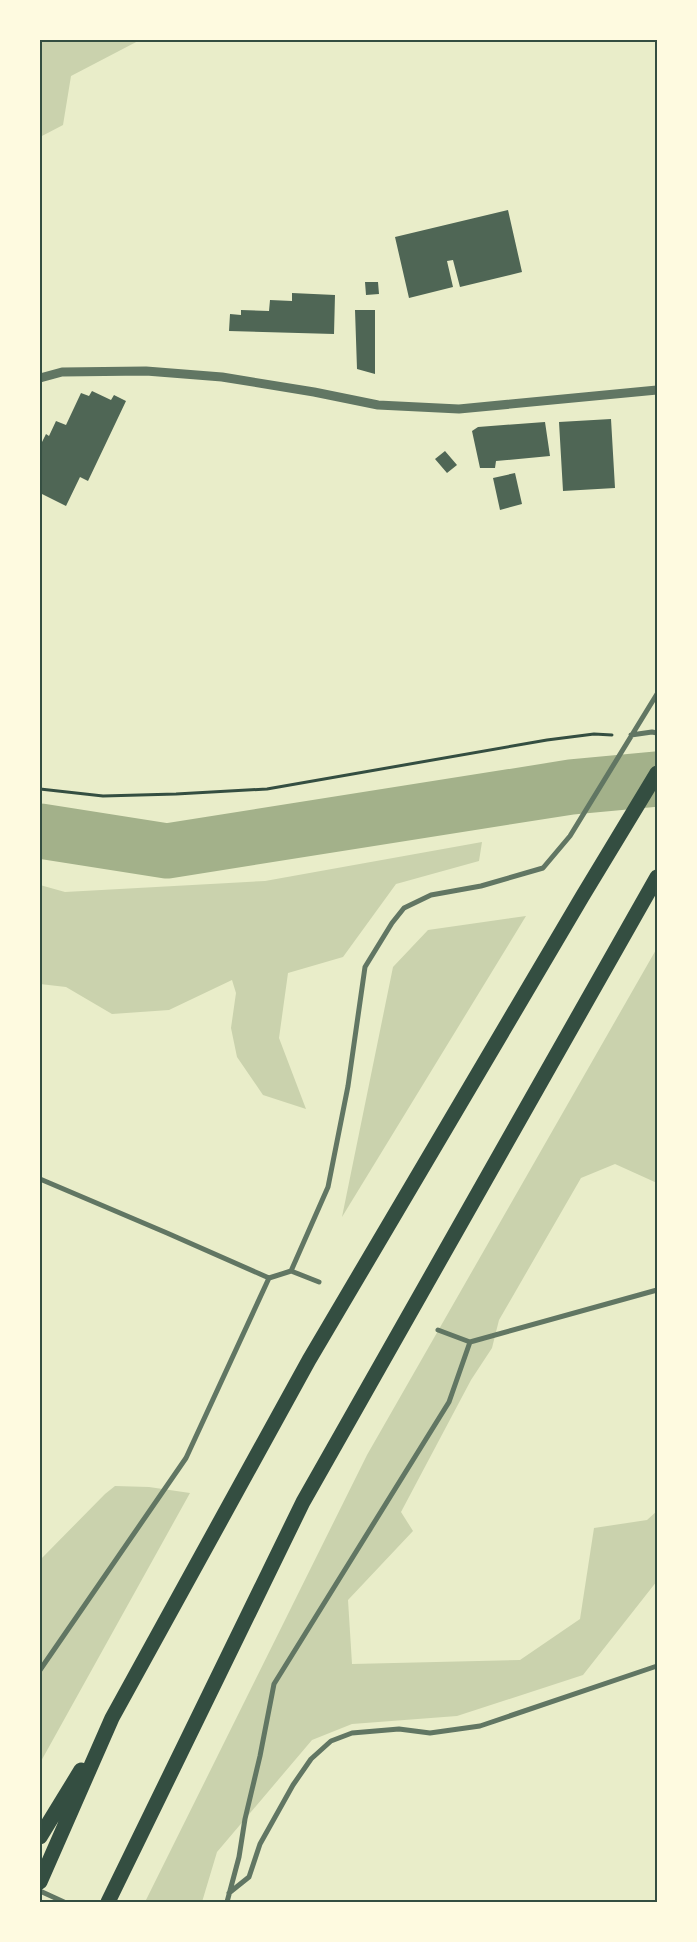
<svg xmlns="http://www.w3.org/2000/svg" width="697" height="1942" viewBox="0 0 697 1942" font-family="Quicksand,sans-serif">
	<style>
		.green { fill: #cad2ad }
		.lines { fill: none; stroke-linecap: round; stroke-linejoin: round }
		.river { stroke: #a3b18a; stroke-width: 55 }
		.building { fill: #4f6655 }
		.path { stroke: #344e41; stroke-width: 3 }
		.minor { stroke: #617663; stroke-width: 5 }
		.tertiary { stroke: #617663; stroke-width: 9 }
		.motorway { stroke: #344e41; stroke-width: 15 }
		.neatline { fill: none; stroke: #344e41; stroke-width: 2 }
	</style>
	<rect width="100%" height="100%" fill="#e9edc9"/>
	<!-- green -->
	<path class="green" d="M40 40H140L71 76 63 125 40 137Z
		M482 842 479 861 396 884 343 957 288 973 279 1038 306 1109 263 1095 237 1057 231 1028 236 993 232 980 169 1010 112 1014 66 987 40 984V885L65 892 265 881Z
		M526 916 342 1217 393 967 428 930Z
		M657 948V1183L615 1164 581 1178 499 1320 492 1348 471 1380 401 1512 413 1531 348 1600 352 1664 520 1660 580 1619 594 1528 647 1520 657 1511V1581L583 1675 457 1716 352 1724 312 1740 217 1852 202 1902H145L367 1455Z
		M115 1486 149 1487 190 1493 40 1763V1560L105 1494Z"/>
	<g class="lines">
		<!-- river -->
		<path class="river" d="M40 831 167 851 571 787 657 779"/>
	</g>
	<!-- building -->
	<path class="building" d="M508 210 522 272 460 287 453 260 447 261 453 287 409 298 395 237Z
		M365 282H378L379 294 366 295Z
		M292 293 335 295 334 334 229 331 230 314 241 315V310L269 311 270 300 292 301Z
		M355 310H375V374L357 369Z
		M92 391 111 400 114 395 126 401 88 481 80 477 66 506 40 493V446L46 434 49 436 56 421 66 425 81 393 89 396Z
		M611 419 615 488 563 491 559 422Z
		M545 422 550 456 496 461 495 468H480L472 431 478 427Z
		M445 451 457 465 447 473 435 459Z
		M515 473 522 504 500 510 493 478Z"/>
	<g class="lines">
		<!-- path -->
		<path class="path" d="M40 789 103 796 176 794 267 789 547 740 594 734 612 735"/>
		<!-- minor -->
		<path class="minor" d="M631 735 652 732 657 733
			M40 1179 167 1233 269 1278 291 1271 319 1282
			M291 1271 328 1187 348 1086 365 967 392 923 404 908 431 895 481 886 543 868 570 836 657 694
			M470 1342 657 1290
			M40 1670 186 1458 269 1278
			M40 1891 64 1902
			M229 1893 249 1877 260 1844 293 1785 311 1759 331 1741 352 1733 399 1729 430 1733 480 1726 657 1666
			M227 1902 239 1857 245 1819 260 1756 274 1684 449 1402 470 1342 438 1330"/>
		<!-- tertiary -->
		<path class="tertiary" d="M40 378 62 372 146 371 222 377 314 392 378 405 459 409 657 390"/>
		<!-- motorway -->
		<path class="motorway" d="M40 1837 81 1770
			M40 1882 112 1718 309 1360 582 897 657 773
			M108 1902 303 1502 657 877"/>
	</g>
	<!-- border -->
	<rect width="697" height="1942" fill="none" stroke="#fefae0" stroke-width="82"/>
	<rect x="41" y="41" width="615" height="1860" class="neatline"/>
</svg>
